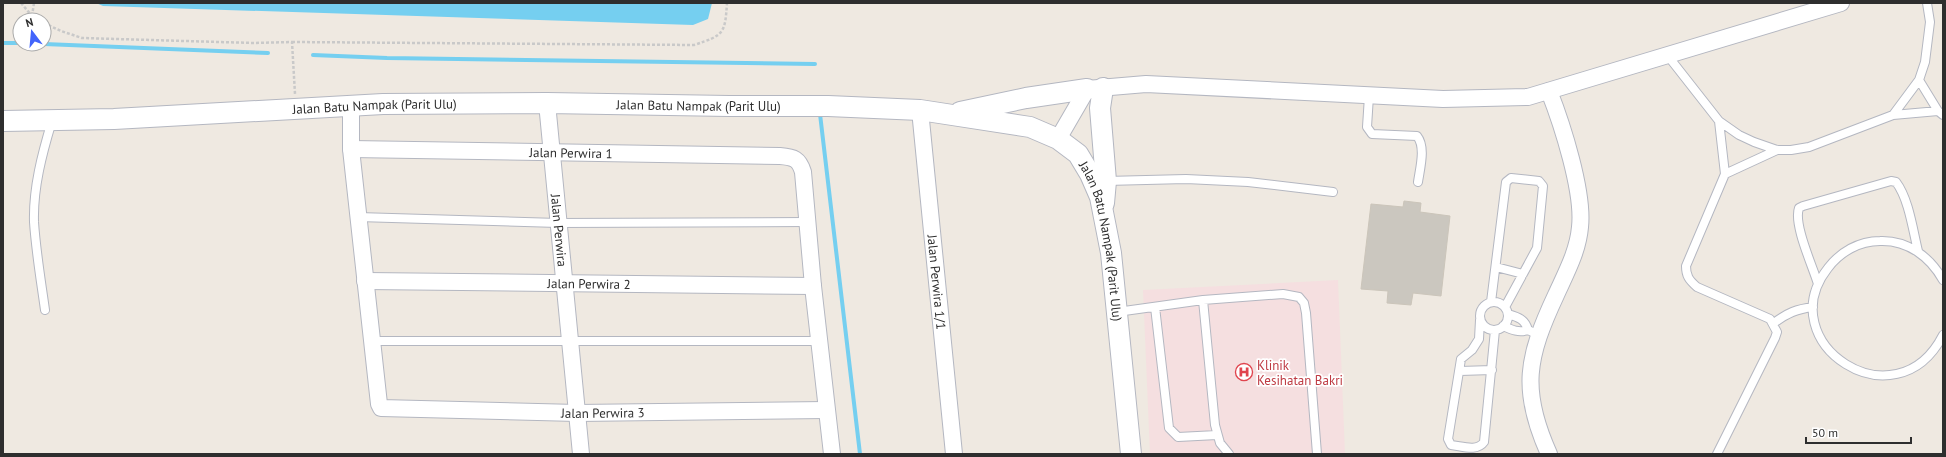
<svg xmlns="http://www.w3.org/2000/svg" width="1946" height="457" viewBox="0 0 1946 457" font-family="'PT Sans',sans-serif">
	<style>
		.medical { fill: #f5dfe0 }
		.water { fill: #75cff0 }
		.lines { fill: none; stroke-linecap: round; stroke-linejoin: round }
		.stream { stroke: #75cff0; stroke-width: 4 }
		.building { fill: #cbc7bf; stroke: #cbc5ba }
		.service-casing { stroke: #b4b7c1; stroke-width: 10 }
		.minor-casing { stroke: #b4b7c1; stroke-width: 18 }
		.tertiary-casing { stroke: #b4b7c1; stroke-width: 22 }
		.path { stroke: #c9c9c9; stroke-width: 2.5; stroke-dasharray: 3 2; stroke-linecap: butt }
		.service { stroke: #fff; stroke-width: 8 }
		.minor { stroke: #fff; stroke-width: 16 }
		.tertiary { stroke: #fff; stroke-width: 20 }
		.labels { text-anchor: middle; stroke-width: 3.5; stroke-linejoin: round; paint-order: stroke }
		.street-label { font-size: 13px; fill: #2e2e2e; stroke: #fff }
		.health-label { font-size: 13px; fill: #be3a42; stroke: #fff; text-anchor: start }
	</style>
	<rect width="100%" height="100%" fill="#efe9e1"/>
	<!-- medical -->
	<path class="medical" d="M1338 280 1345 454H1150L1143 290Z"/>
	<!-- water -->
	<path class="water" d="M96 3H712L708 19 693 25 103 6Z"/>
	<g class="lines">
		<!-- stream -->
		<path class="stream" d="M3 43H20
			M44 44 268 53
			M313 55 387 58 815 64
			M820 114 860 454"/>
	</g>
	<!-- building -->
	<path class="building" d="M1404 201 1421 203 1420 212 1450 216 1441 296 1413 293 1411 305 1387 303 1388 291 1361 289 1371 204 1403 207Z"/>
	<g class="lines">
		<!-- service casing -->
		<g class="service-casing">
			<path id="service" d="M1668 56 1719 121 1739 135 1754 142 1777 150H1791L1809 147 1893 115 1919 80 1925 62 1930 22 1927 3
				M1919 80 1938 111 1943 115
				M1369 96 1367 127 1372 134 1417 136C1426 147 1420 168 1418 182
				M1893 115 1938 111
				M1725 174 1777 150
				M1106 181 1186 179 1248 182 1333 192
				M358 217 558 223 808 222
				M1496 267 1523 274
				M1943 280C1930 257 1908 240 1880 241 1859 241 1840 252 1828 268 1769 343 1896 427 1943 335
				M1818 284C1813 267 1793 224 1799 208L1803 206 1891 181 1896 182C1909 199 1913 231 1918 251
				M1203 300 1215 425 1220 443 1229 454
				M1491 302 1506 182 1511 178 1539 181 1543 186 1537 248 1505 307
				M1480 316a14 14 0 1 1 28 0a14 14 0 1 1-28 0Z
				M1155 307 1169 428 1178 437 1217 435
				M45 310C41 281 36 252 34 222 33 188 42 154 52 121
				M1117 312 1203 300 1283 294 1299 297 1304 303 1306 313 1317 454
				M1508 314C1518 317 1525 319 1528 330L1539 335
				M1480 320 1479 339 1472 350 1461 359 1448 439 1451 445C1462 446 1477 452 1484 442L1495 330
				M1774 323C1787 313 1797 309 1813 307
				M1503 326C1512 330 1519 333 1528 330
				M372 341H820
				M1460 371 1492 370
				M1717 454 1775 338 1777 332 1770 319 1697 287C1689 280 1686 276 1686 266L1725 174 1719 121"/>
		</g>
		<!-- minor casing -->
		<g class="minor-casing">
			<g id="minor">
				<path id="s1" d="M547 103 581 454"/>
				<path id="s2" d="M351 105V149L379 404 381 408 577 413 826 410"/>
				<path id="s3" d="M920 110 954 454"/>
				<path d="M1058 139 1087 89 1146 84 1443 99 1528 97 1841 3"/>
				<path id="s4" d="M351 149 780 156C794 157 799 159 803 172L813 286 832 454"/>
				<path id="s5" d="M365 281 813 286"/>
				<path d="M1549 454C1520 390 1527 357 1556 295 1566 273 1578 251 1580 227 1584 192 1562 124 1549 91"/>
			</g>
		</g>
		<!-- tertiary casing -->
		<g class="tertiary-casing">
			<g id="tertiary">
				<path d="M1103 88 1100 108 1106 181 1104 203"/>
				<path d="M960 112 1026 98 1087 89"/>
				<path id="s6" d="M3 121 114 119 383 104 547 103 729 106H828L920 110 1030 127 1058 139 1078 154 1090 174 1100 197 1111 253 1131 454"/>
			</g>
		</g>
		<!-- path -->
		<path class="path" d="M21 3 32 16 39 20
			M32 16 34 3
			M44 23 61 31 82 38 254 43 292 42 295 94
			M292 42 694 45C724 35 725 34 727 3"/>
		<!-- service -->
		<use href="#service" class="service"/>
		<!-- minor -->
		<use href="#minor" class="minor"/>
		<!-- tertiary -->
		<use href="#tertiary" class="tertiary"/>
	</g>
	<!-- icons -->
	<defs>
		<g id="hospital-ring" transform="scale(0.9)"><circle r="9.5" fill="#fff" stroke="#e0444e" stroke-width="1.5"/><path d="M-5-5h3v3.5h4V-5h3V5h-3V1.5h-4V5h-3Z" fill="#e0444e"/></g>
	</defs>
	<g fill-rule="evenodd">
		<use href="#hospital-ring" x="1244" y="372"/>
	</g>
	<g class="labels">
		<!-- street labels -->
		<g class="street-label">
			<text dy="5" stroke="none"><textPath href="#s6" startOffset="696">Jalan Batu Nampak (Parit Ulu)</textPath></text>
			<text dy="5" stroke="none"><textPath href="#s6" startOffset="372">Jalan Batu Nampak (Parit Ulu)</textPath></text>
			<text dy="5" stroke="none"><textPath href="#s4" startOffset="220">Jalan Perwira 1</textPath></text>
			<text dy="5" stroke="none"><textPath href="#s1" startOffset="128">Jalan Perwira</textPath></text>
			<text dy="5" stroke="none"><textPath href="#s6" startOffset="1176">Jalan Batu Nampak (Parit Ulu)</textPath></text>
			<text dy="5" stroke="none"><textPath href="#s3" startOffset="173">Jalan Perwira 1/1</textPath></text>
			<text dy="5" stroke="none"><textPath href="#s5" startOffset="224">Jalan Perwira 2</textPath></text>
			<text dy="5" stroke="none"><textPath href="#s2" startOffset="527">Jalan Perwira 3</textPath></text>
		</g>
		<!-- health labels -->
		<g class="health-label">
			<text x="1257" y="370">Klinik<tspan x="1257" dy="15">Kesihatan Bakri</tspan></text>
		</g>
	</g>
	<!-- border -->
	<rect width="1946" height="457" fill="none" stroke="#2e2e2e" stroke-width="8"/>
	<!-- north arrow -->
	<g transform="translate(32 32) rotate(344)"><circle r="19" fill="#ffffff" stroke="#ababab"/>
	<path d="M0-3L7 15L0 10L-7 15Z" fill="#4264fb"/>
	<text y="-6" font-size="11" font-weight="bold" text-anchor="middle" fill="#2e2e2e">N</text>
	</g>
	<!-- scale -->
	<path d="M1806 437v6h105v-6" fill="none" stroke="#2e2e2e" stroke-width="2"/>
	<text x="1812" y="437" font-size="12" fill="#2e2e2e" stroke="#ffffff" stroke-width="3" paint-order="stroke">50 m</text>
</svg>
